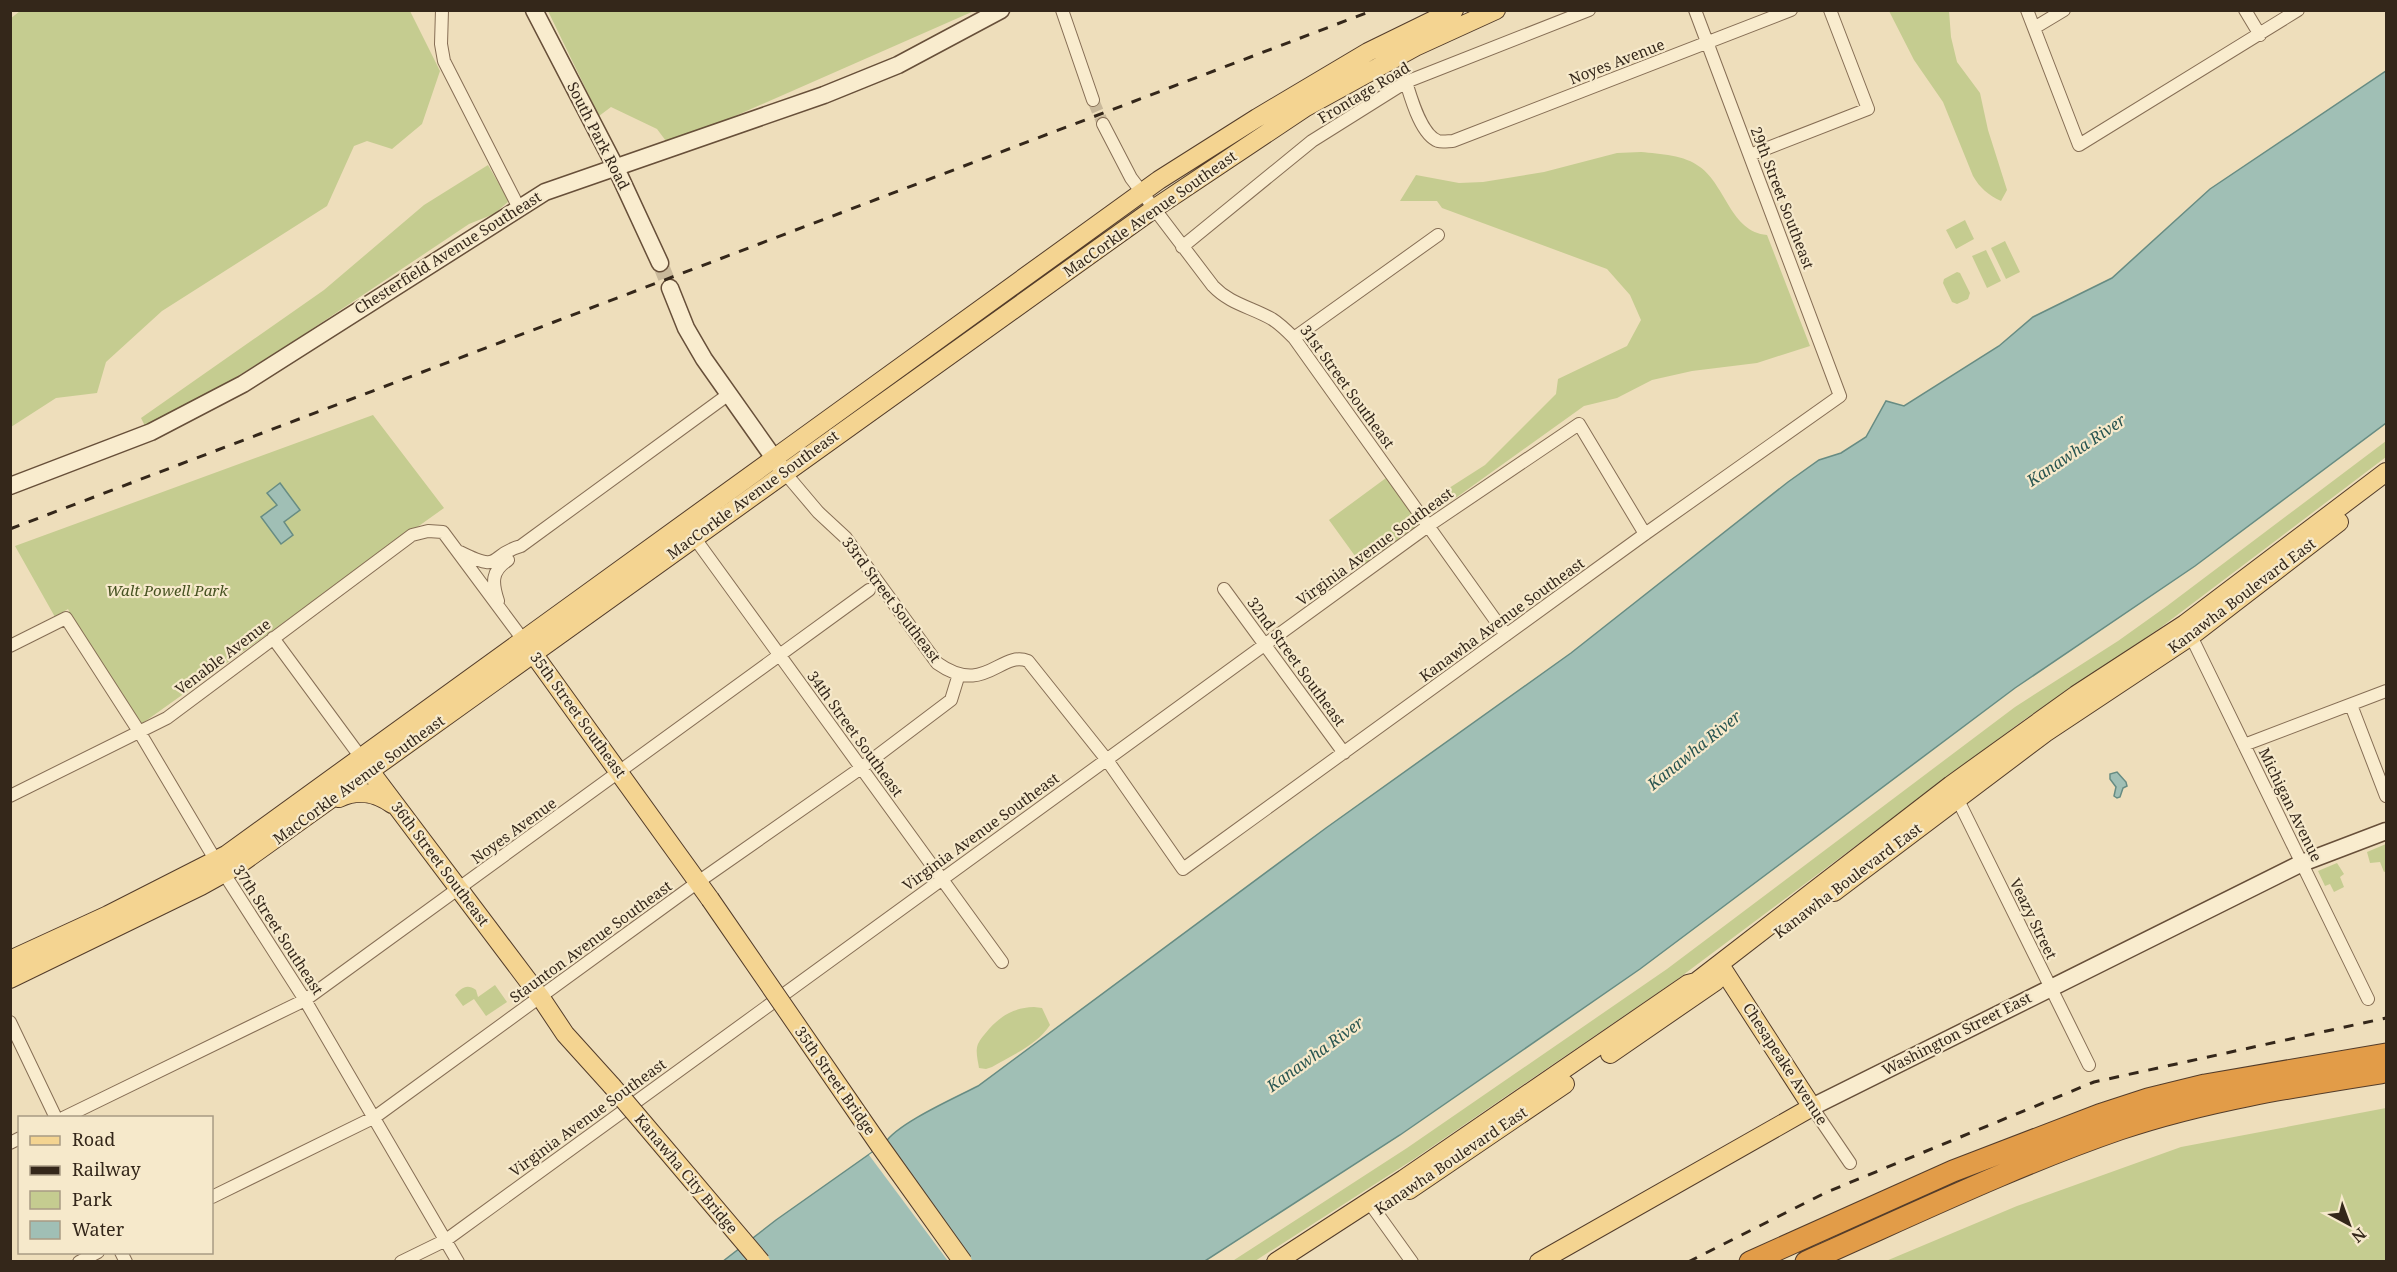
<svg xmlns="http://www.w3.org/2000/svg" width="2397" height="1272" viewBox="0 0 2397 1272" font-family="'Noto Serif',serif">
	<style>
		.green { fill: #c5cc90 }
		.water { fill: #a0bfb5; stroke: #678c83; stroke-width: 1.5 }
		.pier { fill: #eedebb }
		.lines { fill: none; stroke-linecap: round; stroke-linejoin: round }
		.street-tunnel { stroke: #c9b99b; stroke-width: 12; stroke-dasharray: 12 6; stroke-linecap: butt }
		.secondary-tunnel { stroke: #c9b99b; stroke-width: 16; stroke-dasharray: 16 8; stroke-linecap: butt }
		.street-casing { stroke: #866e55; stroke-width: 14 }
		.secondary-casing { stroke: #674f39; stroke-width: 19 }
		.primary-casing { stroke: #533c2a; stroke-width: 20 }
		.highway-casing { stroke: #533c2a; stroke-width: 23 }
		.street { stroke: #f9ecce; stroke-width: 12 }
		.secondary { stroke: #f9ecce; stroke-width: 16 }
		.primary { stroke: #f4d491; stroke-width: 18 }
		.highway { stroke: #e29c48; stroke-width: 21 }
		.rail { stroke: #34271a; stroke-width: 3; stroke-dasharray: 10 10; stroke-linecap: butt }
		.primary-bridge-casing { stroke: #533c2a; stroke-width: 20; stroke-linecap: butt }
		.primary-bridge { stroke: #f4d491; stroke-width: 18 }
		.labels { text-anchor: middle; stroke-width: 4.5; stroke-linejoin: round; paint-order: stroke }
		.street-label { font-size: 15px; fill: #34271a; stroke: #f6e9cb }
		.park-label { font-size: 15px; font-style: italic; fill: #455120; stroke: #f6e9cb }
		.water-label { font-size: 16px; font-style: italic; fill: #295551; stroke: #f6e9cb }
	</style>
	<rect width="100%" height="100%" fill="#eedebb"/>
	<!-- green -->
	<path class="green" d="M20 11H410L440 71 422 124 392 149 367 141 354 146 327 206 162 311 106 362 97 393 56 398 11 427 10 19Z
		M548 11H974L669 145 657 129 611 107 599 116Z
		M1889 11H1949L1951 37 1957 62 1980 93 1988 130 2007 190 2001 201C1988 195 1980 188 1973 176L1943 102 1914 60Z
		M1641 152C1660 154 1685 155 1700 167 1726 186 1731 232 1767 235L1810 346 1757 363 1692 371 1652 380 1617 398 1584 406 1457 497 1440 505 1435 497 1485 465 1556 394 1558 379 1627 346 1641 320 1630 295 1607 269 1442 208 1437 201H1400L1416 175 1459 183 1483 182 1544 172 1617 153Z
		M488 165 509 201 494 214 469 224 291 343 160 424 145 426 141 418 324 290 424 205Z
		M1965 220 1974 239 1956 249 1946 230Z
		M2005 241 2020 272 2006 279 1991 248Z
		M1986 250 2001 281 1987 288 1972 256Z
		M1957 272 1960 273 1970 293 1968 299 1957 304 1952 302 1943 283 1944 279Z
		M373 415 444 508 140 725 79 632 68 609 55 617 15 546Z
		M2386 441V457L2160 628 2025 719 1675 981 1414 1159 1255 1261 1231 1262 1407 1148 1667 969 2015 707 2118 641 2167 606Z
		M1386 478 1421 524 1363 567 1329 520Z
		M2386 844V871L2384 872 2380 862 2370 863 2367 852Z
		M2337 863 2344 874 2340 877 2344 887 2334 892 2330 884 2325 886 2318 871Z
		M495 985 507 1002 486 1016 474 999 463 1006 455 995C461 988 467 983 476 990L478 997Z
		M1034 1007 1042 1008 1050 1025C1038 1044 1011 1056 992 1067L986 1069 979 1068C978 1061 975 1051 978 1044 980 1039 985 1034 989 1029 1003 1014 1014 1008 1034 1007Z
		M2386 1108V1261H1886L2017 1206 2181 1147Z"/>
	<!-- water -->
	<path class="water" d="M2386 71V423L2195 566 2015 688 1640 969 1400 1135 1205 1261 722 1262 776 1220 885 1143C898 1123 955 1098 978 1086L1326 828 1571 653 1788 482 1819 460 1841 453 1866 437 1886 401 1904 406 1999 346 2033 317 2112 278 2210 189Z
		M280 483 300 510 284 522 293 535 281 544 261 517 277 505 267 493Z
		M2117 772 2126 782 2127 786 2123 788 2120 797 2117 798 2114 796 2116 787 2110 779V774Z"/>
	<!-- pier -->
	<path class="pier" d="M885 1143 970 1261H948L869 1155Z"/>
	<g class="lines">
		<!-- street-tunnel -->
		<path class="street-tunnel" d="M1093 100 1103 124"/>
		<!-- secondary-tunnel -->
		<path class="secondary-tunnel" d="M660 263 670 288"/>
		<!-- street casing -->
		<g class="street-casing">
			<path id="street" d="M442 10 441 44 444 61 519 208
				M1062 10 1093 100
				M2027 10 2079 145 2298 10
				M2245 10 2260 35
				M2034 28 2064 10
				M1406 82C1411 98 1421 135 1438 141 1442 142 1449 141 1453 141L1791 10
				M1103 124 1131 178 1213 286C1230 304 1251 307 1272 319 1280 324 1287 331 1294 338L1506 635
				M1750 155 1868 109 1830 10
				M1182 247 1312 141 1406 82 1589 10
				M1294 338 1438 235
				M785 473 818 512 846 538 937 663C985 697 1000 650 1028 661L1107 760 1183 869 1645 534 1840 396 1695 10
				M691 533 1002 962
				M460 552C504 574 487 555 521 546L729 394
				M1224 589 1344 753
				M498 601C492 583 491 571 508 560
				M2188 630 2368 999
				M273 638 365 763
				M10 646 66 618 140 733 216 861 305 1000 458 1262
				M2351 705 2386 796
				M2244 745 2386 691
				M1955 794 2089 1065
				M10 796 167 718 412 535 428 531 443 532 524 641
				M10 1022 56 1118
				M1812 1107 1850 1163
				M63 1118 305 1000 869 590
				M10 1143 20 1138
				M212 1197 375 1117 698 882 861 768 951 700 959 674
				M1369 1202 1412 1262
				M121 1252 126 1262
				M79 1262 98 1252
				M401 1262 446 1240 1428 526 1579 424 1645 534"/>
		</g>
		<!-- secondary casing -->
		<g class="secondary-casing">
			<path id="secondary" d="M534 10 616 168 660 263
				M670 288 686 328 704 359 781 468
				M10 486 151 432 243 384 545 192 824 95 898 65 1001 10
				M1812 1107 2302 863 2386 831"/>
		</g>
		<!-- primary casing -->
		<g class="primary-casing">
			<path id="primary" d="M527 645 710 899
				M370 771 541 998 565 1034 612 1086
				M339 798C358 789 375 792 392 804
				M1834 892 2045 733 2191 636 2339 522
				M10 960 108 915 226 855 1159 180 1257 118 1368 52 1454 10
				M10 979 201 886 237 866 1155 208 1306 107 1415 47 1496 10
				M1610 1054 1716 981
				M1409 1190 1565 1084
				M1276 1262 1404 1179 1688 984 1696 982 1951 785 2076 695 2185 624 2386 472
				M1539 1262 1812 1107 1720 965"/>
		</g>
		<!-- highway casing -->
		<g class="highway-casing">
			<path id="highway" d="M1750 1262 1953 1171 2099 1115 2148 1099 2205 1085 2386 1054
				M1806 1262C1910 1216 2013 1166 2120 1129 2206 1100 2297 1086 2386 1072"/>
		</g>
		<!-- street -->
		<use href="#street" class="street"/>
		<!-- secondary -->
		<use href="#secondary" class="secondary"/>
		<!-- primary -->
		<use href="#primary" class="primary"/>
		<!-- highway -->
		<use href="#highway" class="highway"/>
		<!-- rail -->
		<path class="rail" d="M10 529 1374 10
			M1688 1262 1827 1192 2094 1082 2386 1018"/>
		<!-- primary-bridge casing -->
		<g class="primary-bridge-casing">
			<path id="primary-bridge" d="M710 899 880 1146 963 1262
				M612 1086 761 1262"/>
		</g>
		<!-- primary-bridge -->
		<use href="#primary-bridge" class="primary-bridge"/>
	</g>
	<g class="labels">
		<!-- street labels -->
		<g class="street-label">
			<text transform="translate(1617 62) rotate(-21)" y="5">Noyes Avenue</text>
			<text transform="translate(1364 93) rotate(-31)" y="5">Frontage Road</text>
			<text transform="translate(598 136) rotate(63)" y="5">South Park Road</text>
			<text transform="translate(1782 198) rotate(69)" y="5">29th Street Southeast</text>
			<text transform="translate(1150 214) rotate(-35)" y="5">MacCorkle Avenue Southeast</text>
			<text transform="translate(448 253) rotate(-32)" y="5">Chesterfield Avenue Southeast</text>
			<text transform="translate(1347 387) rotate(54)" y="5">31st Street Southeast</text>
			<text transform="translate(753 495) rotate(-36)" y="5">MacCorkle Avenue Southeast</text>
			<text transform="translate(1375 547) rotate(-36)" y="5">Virginia Avenue Southeast</text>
			<text transform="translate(2242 596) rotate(-37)" y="5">Kanawha Boulevard East</text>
			<text transform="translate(891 600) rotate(53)" y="5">33rd Street Southeast</text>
			<text transform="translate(1502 620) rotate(-36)" y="5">Kanawha Avenue Southeast</text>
			<text transform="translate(223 657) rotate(-37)" y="5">Venable Avenue</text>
			<text transform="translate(1296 662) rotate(54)" y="5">32nd Street Southeast</text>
			<text transform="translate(578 715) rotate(54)" y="5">35th Street Southeast</text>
			<text transform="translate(855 734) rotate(54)" y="5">34th Street Southeast</text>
			<text transform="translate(359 780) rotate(-36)" y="5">MacCorkle Avenue Southeast</text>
			<text transform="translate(2290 805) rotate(64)" y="5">Michigan Avenue</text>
			<text transform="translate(514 831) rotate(-36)" y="5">Noyes Avenue</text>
			<text transform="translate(981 832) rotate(-36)" y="5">Virginia Avenue Southeast</text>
			<text transform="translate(440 864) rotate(53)" y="5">36th Street Southeast</text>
			<text transform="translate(1848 881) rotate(-37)" y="5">Kanawha Boulevard East</text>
			<text transform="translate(2033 919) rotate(64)" y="5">Veazy Street</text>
			<text transform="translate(278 930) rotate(57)" y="5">37th Street Southeast</text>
			<text transform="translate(591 942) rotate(-36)" y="5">Staunton Avenue Southeast</text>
			<text transform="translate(1957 1034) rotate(-27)" y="5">Washington Street East</text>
			<text transform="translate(1785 1064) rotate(57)" y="5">Chesapeake Avenue</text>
			<text transform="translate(835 1081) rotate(55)" y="5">35th Street Bridge</text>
			<text transform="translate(588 1118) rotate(-36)" y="5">Virginia Avenue Southeast</text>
			<text transform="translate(1451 1161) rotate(-34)" y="5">Kanawha Boulevard East</text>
			<text transform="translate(686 1174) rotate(50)" y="5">Kanawha City Bridge</text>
		</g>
		<!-- park labels -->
		<g class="park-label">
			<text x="167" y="596">Walt Powell Park</text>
		</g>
		<!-- water labels -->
		<g class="water-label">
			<text transform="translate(2076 450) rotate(-34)" y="6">Kanawha River</text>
			<text transform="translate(1694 750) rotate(-39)" y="6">Kanawha River</text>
			<text transform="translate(1315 1054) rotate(-36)" y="6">Kanawha River</text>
		</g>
	</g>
	<!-- border -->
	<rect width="2397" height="1272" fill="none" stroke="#34271a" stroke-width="24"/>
	<!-- legend -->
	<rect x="18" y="1116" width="195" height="138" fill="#f6e9cb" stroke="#a89b84" stroke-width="1.5"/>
	<rect x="30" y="1136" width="30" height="9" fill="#f4d491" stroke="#a89b84" stroke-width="1.5"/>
	<text x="72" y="1146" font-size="18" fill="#34271a">Road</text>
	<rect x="30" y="1166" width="30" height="9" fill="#34271a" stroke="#a89b84" stroke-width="1.5"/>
	<text x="72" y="1176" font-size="18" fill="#34271a">Railway</text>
	<rect x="30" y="1191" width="30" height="18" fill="#c5cc90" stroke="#a89b84" stroke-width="1.5"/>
	<text x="72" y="1206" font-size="18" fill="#34271a">Park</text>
	<rect x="30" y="1221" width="30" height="18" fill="#a0bfb5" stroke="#a89b84" stroke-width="1.5"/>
	<text x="72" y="1236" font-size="18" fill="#34271a">Water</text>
	<!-- north arrow -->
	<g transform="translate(2349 1224) rotate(139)" stroke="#f6e9cb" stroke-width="4.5" paint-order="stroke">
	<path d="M0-4.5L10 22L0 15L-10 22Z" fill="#34271a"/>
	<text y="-9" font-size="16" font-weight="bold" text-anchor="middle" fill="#34271a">N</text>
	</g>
</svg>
